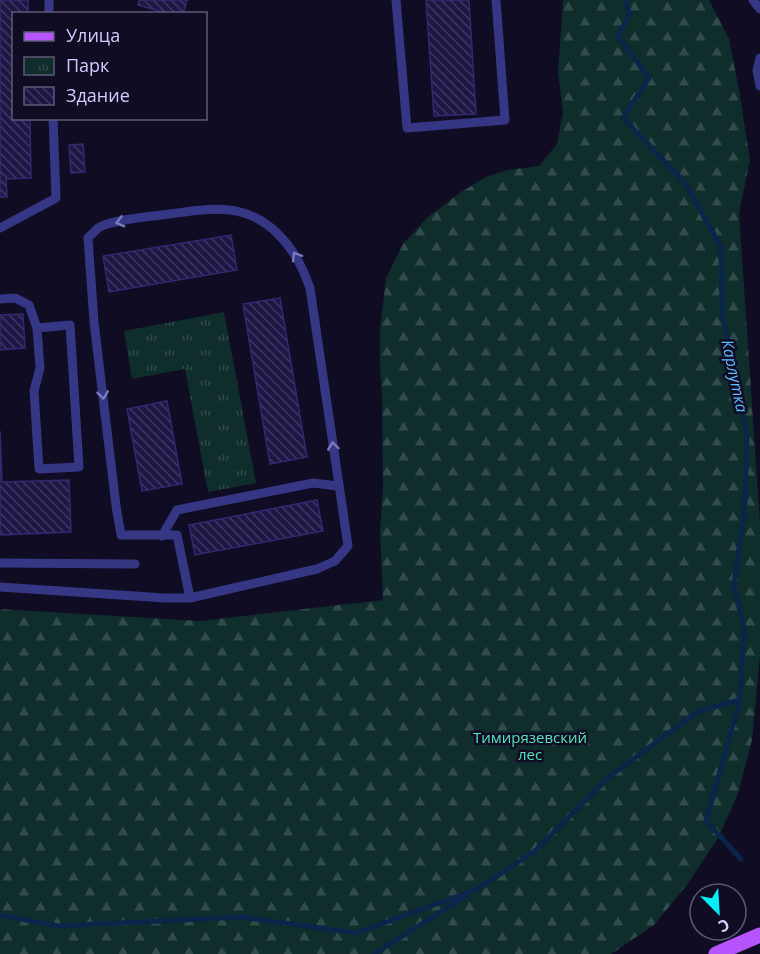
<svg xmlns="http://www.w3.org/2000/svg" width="760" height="954" viewBox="0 0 760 954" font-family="'Open Sans',sans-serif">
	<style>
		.forest { fill: url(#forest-firs) }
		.park { fill: url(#park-tufts) }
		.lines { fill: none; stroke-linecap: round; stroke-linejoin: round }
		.stream { stroke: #0a2549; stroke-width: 5 }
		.building { fill: url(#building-back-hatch); stroke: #332872; stroke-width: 1.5 }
		.lane { stroke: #353684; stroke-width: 9 }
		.primary { stroke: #b655ff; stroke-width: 15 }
		.oneway { stroke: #7b7abb }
		.labels { text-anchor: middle; stroke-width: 5; stroke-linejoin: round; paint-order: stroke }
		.park-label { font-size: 15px; fill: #54e5b9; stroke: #0f0c23 }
		.water-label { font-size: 16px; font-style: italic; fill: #5cbcff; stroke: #0f0c23 }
	</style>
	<defs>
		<pattern id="forest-firs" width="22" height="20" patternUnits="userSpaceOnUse" patternTransform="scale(1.5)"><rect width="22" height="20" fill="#0f2d2a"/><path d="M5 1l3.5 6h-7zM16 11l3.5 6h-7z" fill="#314a4a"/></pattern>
		<pattern id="park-tufts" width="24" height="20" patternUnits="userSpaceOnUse" patternTransform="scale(1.5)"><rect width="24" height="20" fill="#0f2d2a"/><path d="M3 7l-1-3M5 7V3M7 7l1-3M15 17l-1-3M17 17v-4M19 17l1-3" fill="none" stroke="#314a4a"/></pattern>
		<pattern id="building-back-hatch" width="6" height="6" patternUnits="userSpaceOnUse" patternTransform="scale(1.5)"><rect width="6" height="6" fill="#1e1745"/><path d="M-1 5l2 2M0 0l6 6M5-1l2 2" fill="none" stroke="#3e3861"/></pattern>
	</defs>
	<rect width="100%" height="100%" fill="#0f0c23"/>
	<!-- forest -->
	<path class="forest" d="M563 0H709L729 39 739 90 750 160 739 213 760 523V656L752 740 738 794 718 838 687 885 654 925 611 954H0V609L200 621 383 600 380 531 383 488 382 396 380 368V330L386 278 403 244 428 217 461 192 486 177 507 170 539 166 557 144 563 112 558 73Z"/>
	<!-- park -->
	<path class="park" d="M224 312 256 483 208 492 185 369 132 379 124 331Z"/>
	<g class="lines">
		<!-- stream -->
		<path class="stream" d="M625 0 630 14 618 36 649 78 623 118 685 183 721 247 722 313 747 434 745 505 734 586 744 628 740 700 706 821 741 859
			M474 891 535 851 610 776 699 711 740 700
			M0 915 58 926 241 917 356 933 475 890
			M374 954 466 896"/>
	</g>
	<!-- building -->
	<path class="building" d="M0 0H28V14H14V118H30L31 178 6 179 7 197H0Z
		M139 0H187L183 14H170L138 5Z
		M426 0H469L476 114 434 116Z
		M83 144 85 172 71 173 69 145Z
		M231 235 237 270 109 292 103 256Z
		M280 298 307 457 270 464 243 304Z
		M23 314 25 348 0 350V315Z
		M167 401 182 484 142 491 127 409Z
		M0 431 2 482 69 480 71 532 0 535Z
		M317 500 323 531 195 555 189 525Z"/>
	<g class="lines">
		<!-- lane -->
		<path class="lane" d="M49 0V14
			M396 0 407 128 505 120 496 0
			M753 0 760 9
			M760 58 757 70 760 86
			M0 228 56 198 53 118
			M0 299 15 298 29 305 37 328 40 368 34 391 39 469 79 467 70 325 37 328
			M162 536 177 510 313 483 338 486
			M0 563 135 564
			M0 587 165 598H190L317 569 335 561 348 546 310 288C302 266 294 250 278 234 243 199 205 210 161 215 146 217 111 220 98 228 95 231 91 235 88 238L94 322 116 506 121 535H177L190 598"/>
		<!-- primary -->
		<path class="primary" d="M716 954 760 935"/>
	</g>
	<!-- one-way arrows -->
	<defs><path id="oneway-chevron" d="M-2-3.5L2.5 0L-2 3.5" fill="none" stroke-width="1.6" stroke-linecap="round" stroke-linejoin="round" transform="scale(1.5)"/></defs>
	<g class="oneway">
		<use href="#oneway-chevron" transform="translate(120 222) rotate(166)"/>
		<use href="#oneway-chevron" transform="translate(296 256) rotate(-121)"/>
		<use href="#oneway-chevron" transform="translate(103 395) rotate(83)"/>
		<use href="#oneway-chevron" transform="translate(333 446) rotate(-98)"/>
	</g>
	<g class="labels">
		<!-- park labels -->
		<g class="park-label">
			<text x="530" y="743">Тимирязевский<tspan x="530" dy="17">лес</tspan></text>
		</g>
		<!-- water labels -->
		<g class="water-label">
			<text transform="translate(735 376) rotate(78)" y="6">Карлутка</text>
		</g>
	</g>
	<!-- legend -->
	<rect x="12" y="12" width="195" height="108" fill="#0f0c23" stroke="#5d5a7b" stroke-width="1.5"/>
	<rect x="24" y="32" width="30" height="9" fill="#b655ff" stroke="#5d5a7b" stroke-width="1.5"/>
	<text x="66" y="42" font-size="18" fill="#d1ceff">Улица</text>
	<rect x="24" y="57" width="30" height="18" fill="url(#park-tufts)" stroke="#5d5a7b" stroke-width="1.5"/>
	<text x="66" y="72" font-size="18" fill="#d1ceff">Парк</text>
	<rect x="24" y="87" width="30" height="18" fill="url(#building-back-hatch)" stroke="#5d5a7b" stroke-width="1.5"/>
	<text x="66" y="102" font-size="18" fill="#d1ceff">Здание</text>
	<!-- north arrow -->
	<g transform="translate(718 912) rotate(156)"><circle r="28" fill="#0f0c23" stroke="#5d5a7b" stroke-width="1.5"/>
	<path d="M0-4.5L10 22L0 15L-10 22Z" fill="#00eef9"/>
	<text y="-9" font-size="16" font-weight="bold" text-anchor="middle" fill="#d1ceff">С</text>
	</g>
</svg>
